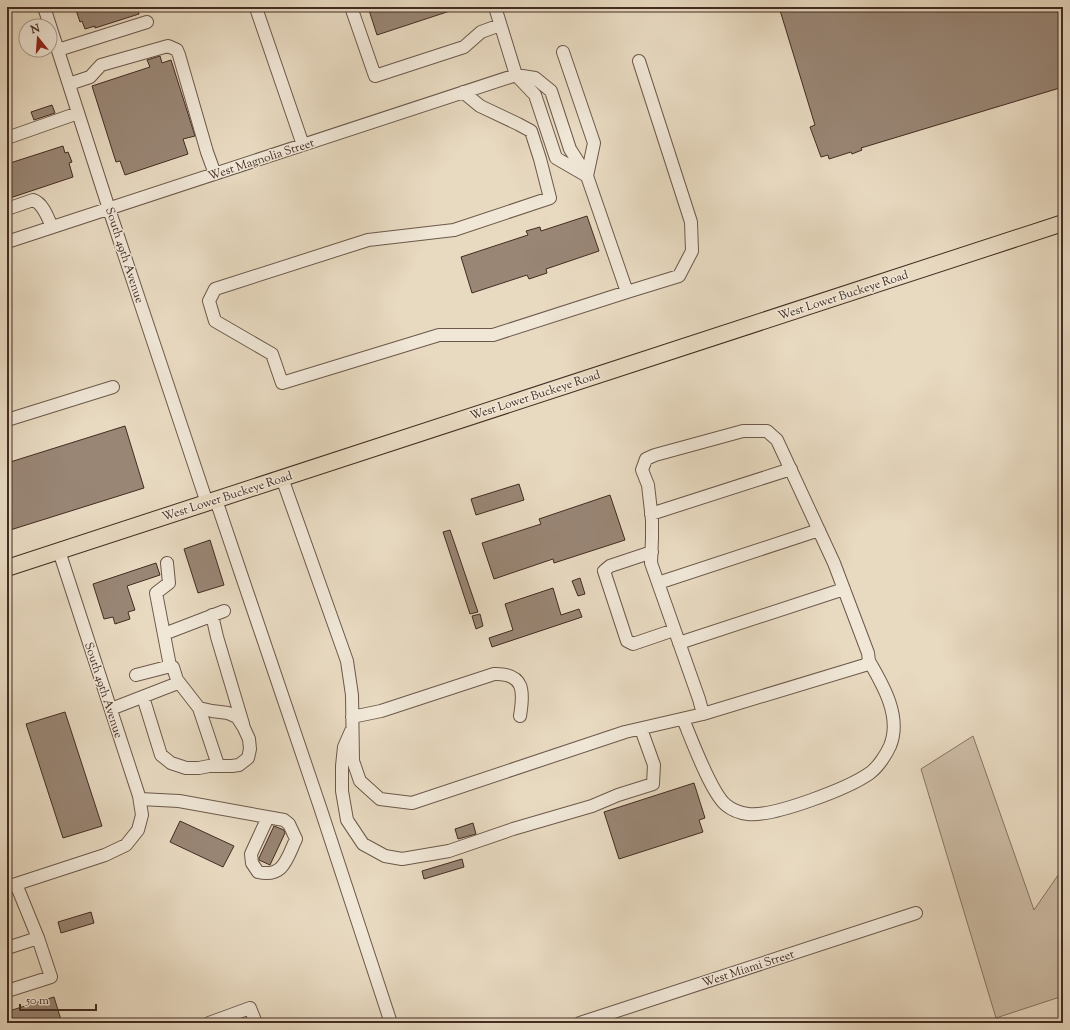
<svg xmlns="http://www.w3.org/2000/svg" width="1070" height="1030" viewBox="0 0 1070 1030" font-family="'Sorts Mill Goudy',serif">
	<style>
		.green { fill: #ccbca6; stroke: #887464 }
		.building { fill: #998675; stroke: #432c22 }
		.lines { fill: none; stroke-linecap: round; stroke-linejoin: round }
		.minor-casing { stroke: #6c584a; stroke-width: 14 }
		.major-casing { stroke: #432c22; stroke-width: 18 }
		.minor { stroke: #f0e7d7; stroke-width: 12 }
		.major { stroke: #e8dac1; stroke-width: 16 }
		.labels { text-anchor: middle; stroke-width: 3; stroke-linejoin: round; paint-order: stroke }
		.street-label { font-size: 12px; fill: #432c22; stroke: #f0e7d7 }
	</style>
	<rect width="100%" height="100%" fill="#e8dac1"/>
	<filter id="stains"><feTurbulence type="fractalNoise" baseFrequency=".005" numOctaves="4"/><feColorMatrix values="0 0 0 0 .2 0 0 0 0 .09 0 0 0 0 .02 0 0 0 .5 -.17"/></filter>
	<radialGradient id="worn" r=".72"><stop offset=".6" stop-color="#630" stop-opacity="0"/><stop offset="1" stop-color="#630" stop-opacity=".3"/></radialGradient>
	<!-- green -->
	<path class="green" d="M973 736 1034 910 1063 868V996L996 1018 921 769Z"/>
	<!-- building -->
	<path class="building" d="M75 7H137L139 14 95 28V26L85 29 82 21 80 22Z
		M368 7H456V9L377 35Z
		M779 7H1063V87L861 148 862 150 852 154 851 152 829 159 828 155 821 157 810 127 815 125Z
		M160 56 162 63 171 60 195 136 183 139 188 154 125 175 120 161 116 162 92 86 150 67 147 60Z
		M52 105 55 113 34 120 31 112Z
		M63 146 65 153 68 152 72 162 69 163 73 177 7 199V164Z
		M587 216 599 251 546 269 547 273 529 279 527 275 472 293 461 257 528 235 526 231 540 227 541 231Z
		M125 426 144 488 7 531V463Z
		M519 484 524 500 476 515 471 499Z
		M610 495 625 540 554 563 553 559 494 579 482 543 541 524 539 519Z
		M450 530 478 612 470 614 443 532Z
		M210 540 224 585 198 593 184 549Z
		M156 563 160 575 127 586 135 610 128 612 130 619 115 624 113 617 104 619 93 584Z
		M580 578 585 594 578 596 572 581Z
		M553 588 561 615 579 609 582 617 492 647 489 638 513 630 505 604Z
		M480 614 483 626 476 629 472 616Z
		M65 712 102 826 63 838 26 724Z
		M694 783 705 818 699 820 703 832 619 859 604 812Z
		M180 821 234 846 223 867 170 842Z
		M473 823 476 834 458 839 455 829Z
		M274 826 284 830 285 833 270 865 259 860V858Z
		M462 859 464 867 424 879 422 871Z
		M91 912 94 923 61 933 58 922Z
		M54 997 62 1023H13L9 1011Z"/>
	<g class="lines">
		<!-- minor casing -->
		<g class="minor-casing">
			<path id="minor" d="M44 7 109 209 207 503
				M351 7 375 76 464 47 481 32 500 25
				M495 7 516 75 535 95 556 158 587 176 594 143 563 52
				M256 8 303 145
				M58 50 147 22
				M69 84 90 77 101 65 168 46 177 50 179 55 207 152 215 174
				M7 138 78 113
				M7 209 33 200C43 203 48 218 52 227
				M7 242 516 75 535 78 551 91 570 149 587 176 627 292 493 335H439L282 383 272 354 215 321 209 301 215 289 368 240 454 230 550 198 540 159 531 131 518 124 480 106 463 92
				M627 292 679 276 692 251 691 222 639 61
				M7 420 113 387
				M282 478 347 661 352 695 353 761 360 781 380 799 412 803 625 732 703 714 699 699 651 563 652 538V520L648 485 642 470 646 459 655 455 743 431H767L777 440 834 563 868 653 869 661 865 665 703 714
				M216 500 320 807 391 1023
				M651 514 791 469
				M652 552 610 566 604 571 627 641 633 644 674 630
				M167 563 169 583 156 593 170 666
				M658 583 819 530
				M212 615 217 637 243 724
				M164 634 224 611
				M679 643 844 589
				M143 697 161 755 171 763 186 768H199L209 766H232L239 765 248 758 250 749 249 739 244 728 237 717 228 713 212 711 199 708 178 681
				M199 708 218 765
				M111 709 178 683 173 667 171 666 136 675
				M352 717 381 711 494 674C525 673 524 692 520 716
				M683 719C691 738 711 793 726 805 732 810 740 813 748 814 774 817 849 788 870 773 878 767 886 755 890 746 902 717 883 685 869 661
				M351 731 344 747 342 766V791L347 820 363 844 385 856 402 859 449 851 513 829 592 806 618 795 653 784 654 765 641 729
				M140 799 179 801 284 820 289 824 296 839C287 858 284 878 258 872L252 863 251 854 268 817
				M16 884 38 938
				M7 887 105 855 126 845 138 830 142 815 139 796 59 551
				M7 948 38 938 51 977 7 991
				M209 1023 250 1008 256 1023
				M580 1023 916 913"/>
		</g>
		<!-- major casing -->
		<g class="major-casing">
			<path id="major" d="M7 568 1063 223"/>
		</g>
		<!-- minor -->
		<use href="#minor" class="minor"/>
		<!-- major -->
		<use href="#major" class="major"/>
	</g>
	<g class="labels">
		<!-- street labels -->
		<g class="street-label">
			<text transform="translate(261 159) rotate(-18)" y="4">West Magnolia Street</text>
			<text transform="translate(125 255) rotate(72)" y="4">South 49th Avenue</text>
			<text transform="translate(843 295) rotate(-18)" y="4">West Lower Buckeye Road</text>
			<text transform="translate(535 395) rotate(-18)" y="4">West Lower Buckeye Road</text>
			<text transform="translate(227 496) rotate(-18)" y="4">West Lower Buckeye Road</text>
			<text transform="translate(104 690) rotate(72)" y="4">South 49th Avenue</text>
			<text transform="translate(748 968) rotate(-18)" y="4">West Miami Street</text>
		</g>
	</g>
	<!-- margin -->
	<rect width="1070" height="1030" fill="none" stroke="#e8dac1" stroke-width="24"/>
	<rect x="8" y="8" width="1054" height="1014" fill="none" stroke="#432c22" stroke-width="2"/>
	<rect x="12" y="12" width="1046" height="1006" fill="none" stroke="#432c22"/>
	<!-- north arrow -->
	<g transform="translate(38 38) rotate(343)"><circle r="19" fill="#f0e7d7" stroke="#ab9c8f"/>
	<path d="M0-3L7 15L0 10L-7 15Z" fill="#8f2418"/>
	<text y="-6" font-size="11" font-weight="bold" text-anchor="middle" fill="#432c22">N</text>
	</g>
	<!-- scale -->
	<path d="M20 1004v6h76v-6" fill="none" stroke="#432c22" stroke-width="2"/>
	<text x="26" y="1004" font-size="12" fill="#432c22" stroke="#f0e7d7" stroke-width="3" paint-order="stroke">50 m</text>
	<rect width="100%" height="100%" filter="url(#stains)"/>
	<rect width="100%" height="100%" fill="url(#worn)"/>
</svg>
